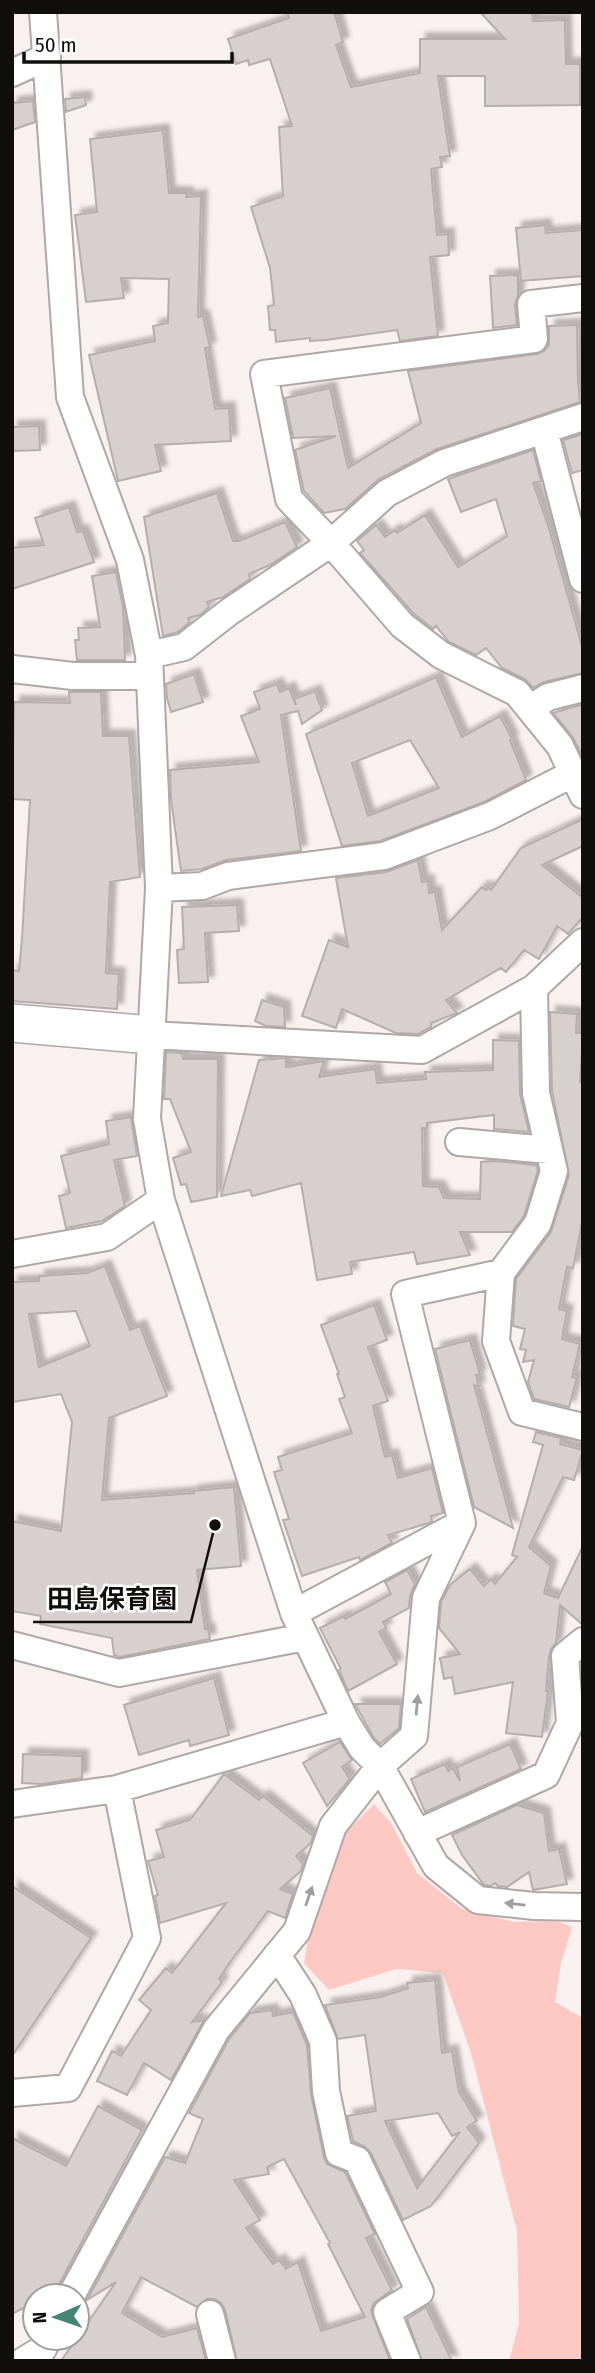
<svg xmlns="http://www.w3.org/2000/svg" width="595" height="2373" viewBox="0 0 595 2373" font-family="'Fira Sans Condensed','Noto Sans JP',sans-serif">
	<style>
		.green { fill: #fec8c3 }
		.building { fill: #d8d0cf; stroke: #b5aead; stroke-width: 2; fill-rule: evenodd; filter: url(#shadow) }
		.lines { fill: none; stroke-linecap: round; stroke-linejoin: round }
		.street-casing { stroke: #afa8a7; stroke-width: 30 }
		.secondary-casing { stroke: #afa8a7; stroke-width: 40 }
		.street { stroke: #fff; stroke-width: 26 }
		.secondary { stroke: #fff; stroke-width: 37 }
		.oneway { fill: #a09f9f }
		.leader { fill: none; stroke: #110e0e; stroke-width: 2.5 }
		.callout-dot { fill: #110e0e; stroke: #fff; stroke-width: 2.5 }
		.callout-label { font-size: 26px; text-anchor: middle; font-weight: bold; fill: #110e0e; stroke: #fff; stroke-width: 5; stroke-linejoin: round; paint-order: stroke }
	</style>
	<defs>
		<filter id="shadow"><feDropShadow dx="6" dy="-6" stdDeviation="2" flood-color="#0004"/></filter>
	</defs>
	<rect width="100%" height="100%" fill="#f9f1f0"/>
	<!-- green -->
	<path class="green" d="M374 1804 392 1824 417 1873 462 1909 514 1922 556 1921 572 1927 561 1964 555 2002 583 2018V2361H509L519 2323 517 2231 471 2053 443 1973 396 1969 329 1990 304 1963 311 1922 342 1836Z"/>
	<!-- building -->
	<path class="building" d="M287 12H334L343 42 336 45 351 87 420 73V39H505L480 12H532L533 21 565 20 566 64H580V105L485 106V76H438L450 156 440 157 442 167 431 169 437 235 448 234 449 255 430 257 438 336 400 341 397 330 326 340 310 341V338L276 342 275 330H270L268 306 274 305 270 268 251 207 283 196 279 127 292 126 270 59 249 65 248 60 236 64 228 39 289 18Z
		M85 97 86 105 66 112 65 99Z
		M33 101 35 122 12 130V103Z
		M163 130 169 193H187L186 197 201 196 198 317 203 316 210 347 205 348 215 409 229 408 231 441 155 445 161 471 118 481 89 355 155 341 153 326 168 323 169 279 121 278 124 298 86 302 75 215 97 212 90 139Z
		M545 225 546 233 582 230 583 276 521 281 516 228Z
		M518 275V295L515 305 517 325 493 328 490 276Z
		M577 325 578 382 580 402 437 449 379 479 345 509 324 513 304 491 295 450 336 436 293 438 285 398 330 388 348 468 421 423 408 371 537 354 544 351 549 345V326Z
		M39 426 40 450 12 451V427Z
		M583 434V470L572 473 563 440Z
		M533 450 541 481 533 483 548 525 583 650V673L544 682 533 688 525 679 502 668 486 648 476 655 449 642 436 626 433 629 413 613 360 553 364 550 357 541 376 525 385 537 395 530 397 533 425 515 458 567 507 536 496 499 461 512 448 479Z
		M217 493 233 541H239L285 522 297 547 270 565 249 574 250 579 223 597 207 602 209 607 200 615 188 618 190 622 178 632 163 636 144 517Z
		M69 507 77 532 83 531 94 562 12 589V548L44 545 35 518Z
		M116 572 123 607 125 660H77L75 640H79L78 628 100 627 92 576Z
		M194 674 203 702 171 712 167 698 166 684Z
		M436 677 462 737 500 716 512 739 510 740 526 780 484 802 380 841 342 846 306 734ZM410 740 439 788 368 816 352 763Z
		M277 684 280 692 289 688 296 705 294 699 315 691 322 710 302 724 298 711 281 715 301 851 226 860 202 869 181 871 171 800 170 770 259 762 241 716 260 709 254 692Z
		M69 692H101L103 736H129L140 877 110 882 106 973 119 974 117 1009 12 1001V970L19 971 22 938 30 800 12 799 14 702 70 703Z
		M580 705 583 709V757L572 736 553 713Z
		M583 819V846L542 865 583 898V917L568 934 557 926 539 959 524 950 506 972 501 968 446 1000 457 1013 431 1023V1027L418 1034 396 1033 342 1009 336 1028 302 1016 329 940 348 947 336 878 386 872 418 860 422 882 428 881 429 893 435 892 442 930 482 887 486 890 488 887 491 890 521 848Z
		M237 905 239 931 205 933 208 982 179 983 177 950 184 949 182 907Z
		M262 1000 284 1007 285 1027 266 1026 255 1021Z
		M550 1012 577 1014 576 1033H583L580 1082H583V1218L573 1268 567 1267 559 1309 567 1311 562 1339 580 1344 572 1377 577 1378 569 1407 534 1399 528 1382 534 1360 523 1362 526 1350 520 1349 525 1329 513 1326 516 1279 551 1232 569 1175 552 1091Z
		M493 1040 519 1041 520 1094 529 1132 494 1129V1115L427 1123V1128H422L423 1186 439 1187 444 1198 480 1199 481 1162 495 1161 536 1165 538 1170 524 1216 512 1232H460L470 1255 417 1264 414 1252 350 1262 352 1274 317 1280 301 1183 252 1196 250 1190 221 1196 259 1060 286 1058V1067L324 1061 319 1077 375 1069 377 1083 426 1079 425 1072 493 1070Z
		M166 1052 182 1053 183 1059H218L217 1197 191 1202 186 1184 181 1185 173 1158 191 1152 170 1099H164Z
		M131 1117 137 1156 114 1160 125 1206 102 1221 66 1228 59 1196 70 1193 61 1156 109 1144 106 1121Z
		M105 1266 130 1330 140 1326 167 1396 109 1418 102 1500 194 1493 193 1491 234 1487 241 1566 197 1570 205 1629H208L210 1639 120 1657 114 1655 112 1638 40 1624 41 1616 12 1611V1521L61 1531 72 1422 61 1394 12 1402V1282L39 1281V1276L87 1273ZM76 1311 90 1346 39 1367 29 1314Z
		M374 1305 387 1340 368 1347 388 1401 373 1406 385 1457 392 1455 398 1478 432 1468 443 1513 431 1516 432 1521 429 1523 388 1535 392 1543 360 1560 359 1557 302 1576 283 1520 289 1519 274 1472 282 1470 278 1457 352 1433 339 1399 345 1397 337 1374H339L321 1325Z
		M470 1340 480 1375H476L479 1387 474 1385 513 1528 474 1507 435 1349Z
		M536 1432 561 1438 560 1444 583 1450 574 1480 563 1477 529 1547 551 1566 544 1593 558 1598 583 1546V1625L560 1605 556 1643 551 1649 549 1657 546 1691H548L542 1737 506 1733 513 1682 455 1694 452 1677 444 1679 440 1658 460 1654 439 1628 441 1602 450 1585 470 1569 484 1586 491 1579 495 1584 517 1557 512 1555 543 1445 533 1442Z
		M407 1570 415 1584 410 1596 409 1608 383 1622 386 1628 379 1632 397 1664 348 1691 339 1670 341 1669 320 1628 344 1616 345 1619 391 1594 385 1582Z
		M214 1678 229 1735 190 1746 189 1740 139 1755 124 1705Z
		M355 1704H401L399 1728 380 1744 374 1738Z
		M340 1742 352 1760 342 1767 350 1779 327 1806 303 1763Z
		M510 1744 521 1769 425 1812 411 1779 445 1764 448 1771 453 1768 460 1781 457 1767Z
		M23 1754 82 1756V1778L43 1784 22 1783Z
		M224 1774 259 1800 263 1796 313 1836 311 1843 296 1856 303 1864 301 1871 280 1889 293 1894 285 1918 268 1911 228 1965 219 1979 222 1982 192 2022 204 2020 171 2080 144 2063 127 2095 97 2081 112 2051 121 2056 151 2010 139 2000 166 1968 172 1973 226 1903 160 1923 155 1896 158 1895 148 1861 164 1857 156 1830 190 1820Z
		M517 1805 544 1813 549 1851 559 1849 567 1884 533 1890 529 1872 507 1887 498 1886 495 1883 491 1886 484 1885 462 1855 452 1835Z
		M12 1886 91 1938 12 2056Z
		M435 1980 442 2053 452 2051 459 2092 477 2121 467 2127 479 2143 431 2206 403 2220 371 2153 364 2146 353 2141 347 2116 376 2111 365 2035 338 2039 325 2005 381 1997 408 1988 407 1983ZM438 2113 452 2136 460 2132 417 2188 385 2121Z
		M272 2010 273 2016 293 2012 307 2045 311 2094 324 2157 327 2164 345 2172 375 2234 366 2238 392 2290 374 2303 371 2311 390 2361H237L225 2310 221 2303 215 2299H207L197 2307 141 2277 122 2313 162 2337 197 2328 206 2361H61L116 2282 87 2300 165 2157 185 2163 203 2119 189 2113 229 2039 250 2013ZM284 2159 330 2243 328 2244 365 2317 321 2331 298 2262 286 2269 279 2260 273 2264 246 2228 260 2220 234 2180 269 2174 267 2167Z
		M98 2106 142 2130 57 2288 55 2296H35V2302L12 2314V2138L66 2166Z
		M426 2307 452 2361H422L407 2319Z"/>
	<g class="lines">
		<!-- street casing -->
		<g class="street-casing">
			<path id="street" d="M43 12 70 397 130 560 149 655 159 888 147 1119 161 1200 294 1613 346 1722 362 1748 380 1766 436 1866 478 1900 534 1906 583 1907
				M12 73 47 57
				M583 298 531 304 534 339 264 374 289 499 331 543 402 625 441 655 517 693 560 746 583 795
				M544 430 583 579
				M149 655 184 647 229 612 331 543 387 493 444 463 583 417
				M12 669 73 676H148
				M530 709 548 697 583 688
				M159 888 202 886 228 876 384 856 490 816 572 774
				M151 1035 422 1050 534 988 583 942
				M459 1142 549 1150
				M12 1254 107 1237 161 1200
				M501 1273 538 1223 554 1171 536 1093 534 988
				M294 1613 462 1523
				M12 1645 119 1673 305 1637
				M12 1804 117 1789 346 1722
				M417 1833 546 1775 570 1723 565 1656 583 1641
				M277 1955 303 1995 323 2041 326 2091 339 2153 357 2160 420 2292 387 2312 407 2361
				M12 2093 68 2088 147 1938 117 1789
				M71 2296 216 2030 297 1931 333 1826 380 1766 414 1736 426 1598 462 1523 405 1294 501 1273 496 1341 522 1412 583 1427
				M210 2314 222 2361
				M23 2361 43 2349 48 2338"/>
		</g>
		<!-- secondary casing -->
		<g class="secondary-casing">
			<path id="secondary" d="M12 1023 151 1035"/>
		</g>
		<!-- street -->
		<use href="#street" class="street"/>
		<!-- secondary -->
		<use href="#secondary" class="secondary"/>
	</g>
	<!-- one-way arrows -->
	<defs><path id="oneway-solid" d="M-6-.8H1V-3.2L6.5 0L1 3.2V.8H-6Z" transform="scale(1.75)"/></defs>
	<g class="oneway">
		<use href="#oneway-solid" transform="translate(417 1705) rotate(-85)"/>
		<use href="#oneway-solid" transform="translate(309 1896) rotate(-71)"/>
		<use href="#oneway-solid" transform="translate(515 1904) rotate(-174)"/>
	</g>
	<!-- callouts -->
	<path class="leader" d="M215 1525L191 1622H33"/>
	<circle class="callout-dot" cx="215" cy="1525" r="7"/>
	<g class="callout-label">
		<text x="112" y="1608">田島保育園</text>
	</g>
	<!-- border -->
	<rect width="595" height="2373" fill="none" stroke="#110e0e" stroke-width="28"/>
	<!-- north arrow -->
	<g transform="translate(56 2317) rotate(268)"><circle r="33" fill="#ffffff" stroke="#a09f9f" stroke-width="2"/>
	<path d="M0-5L12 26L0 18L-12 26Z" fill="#448574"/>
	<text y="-10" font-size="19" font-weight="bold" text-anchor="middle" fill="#110e0e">N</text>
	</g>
	<!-- scale -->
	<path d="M24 52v10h208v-10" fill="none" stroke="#110e0e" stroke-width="3.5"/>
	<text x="35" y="52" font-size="21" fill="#110e0e" stroke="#ffffff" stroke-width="5" paint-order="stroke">50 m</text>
</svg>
